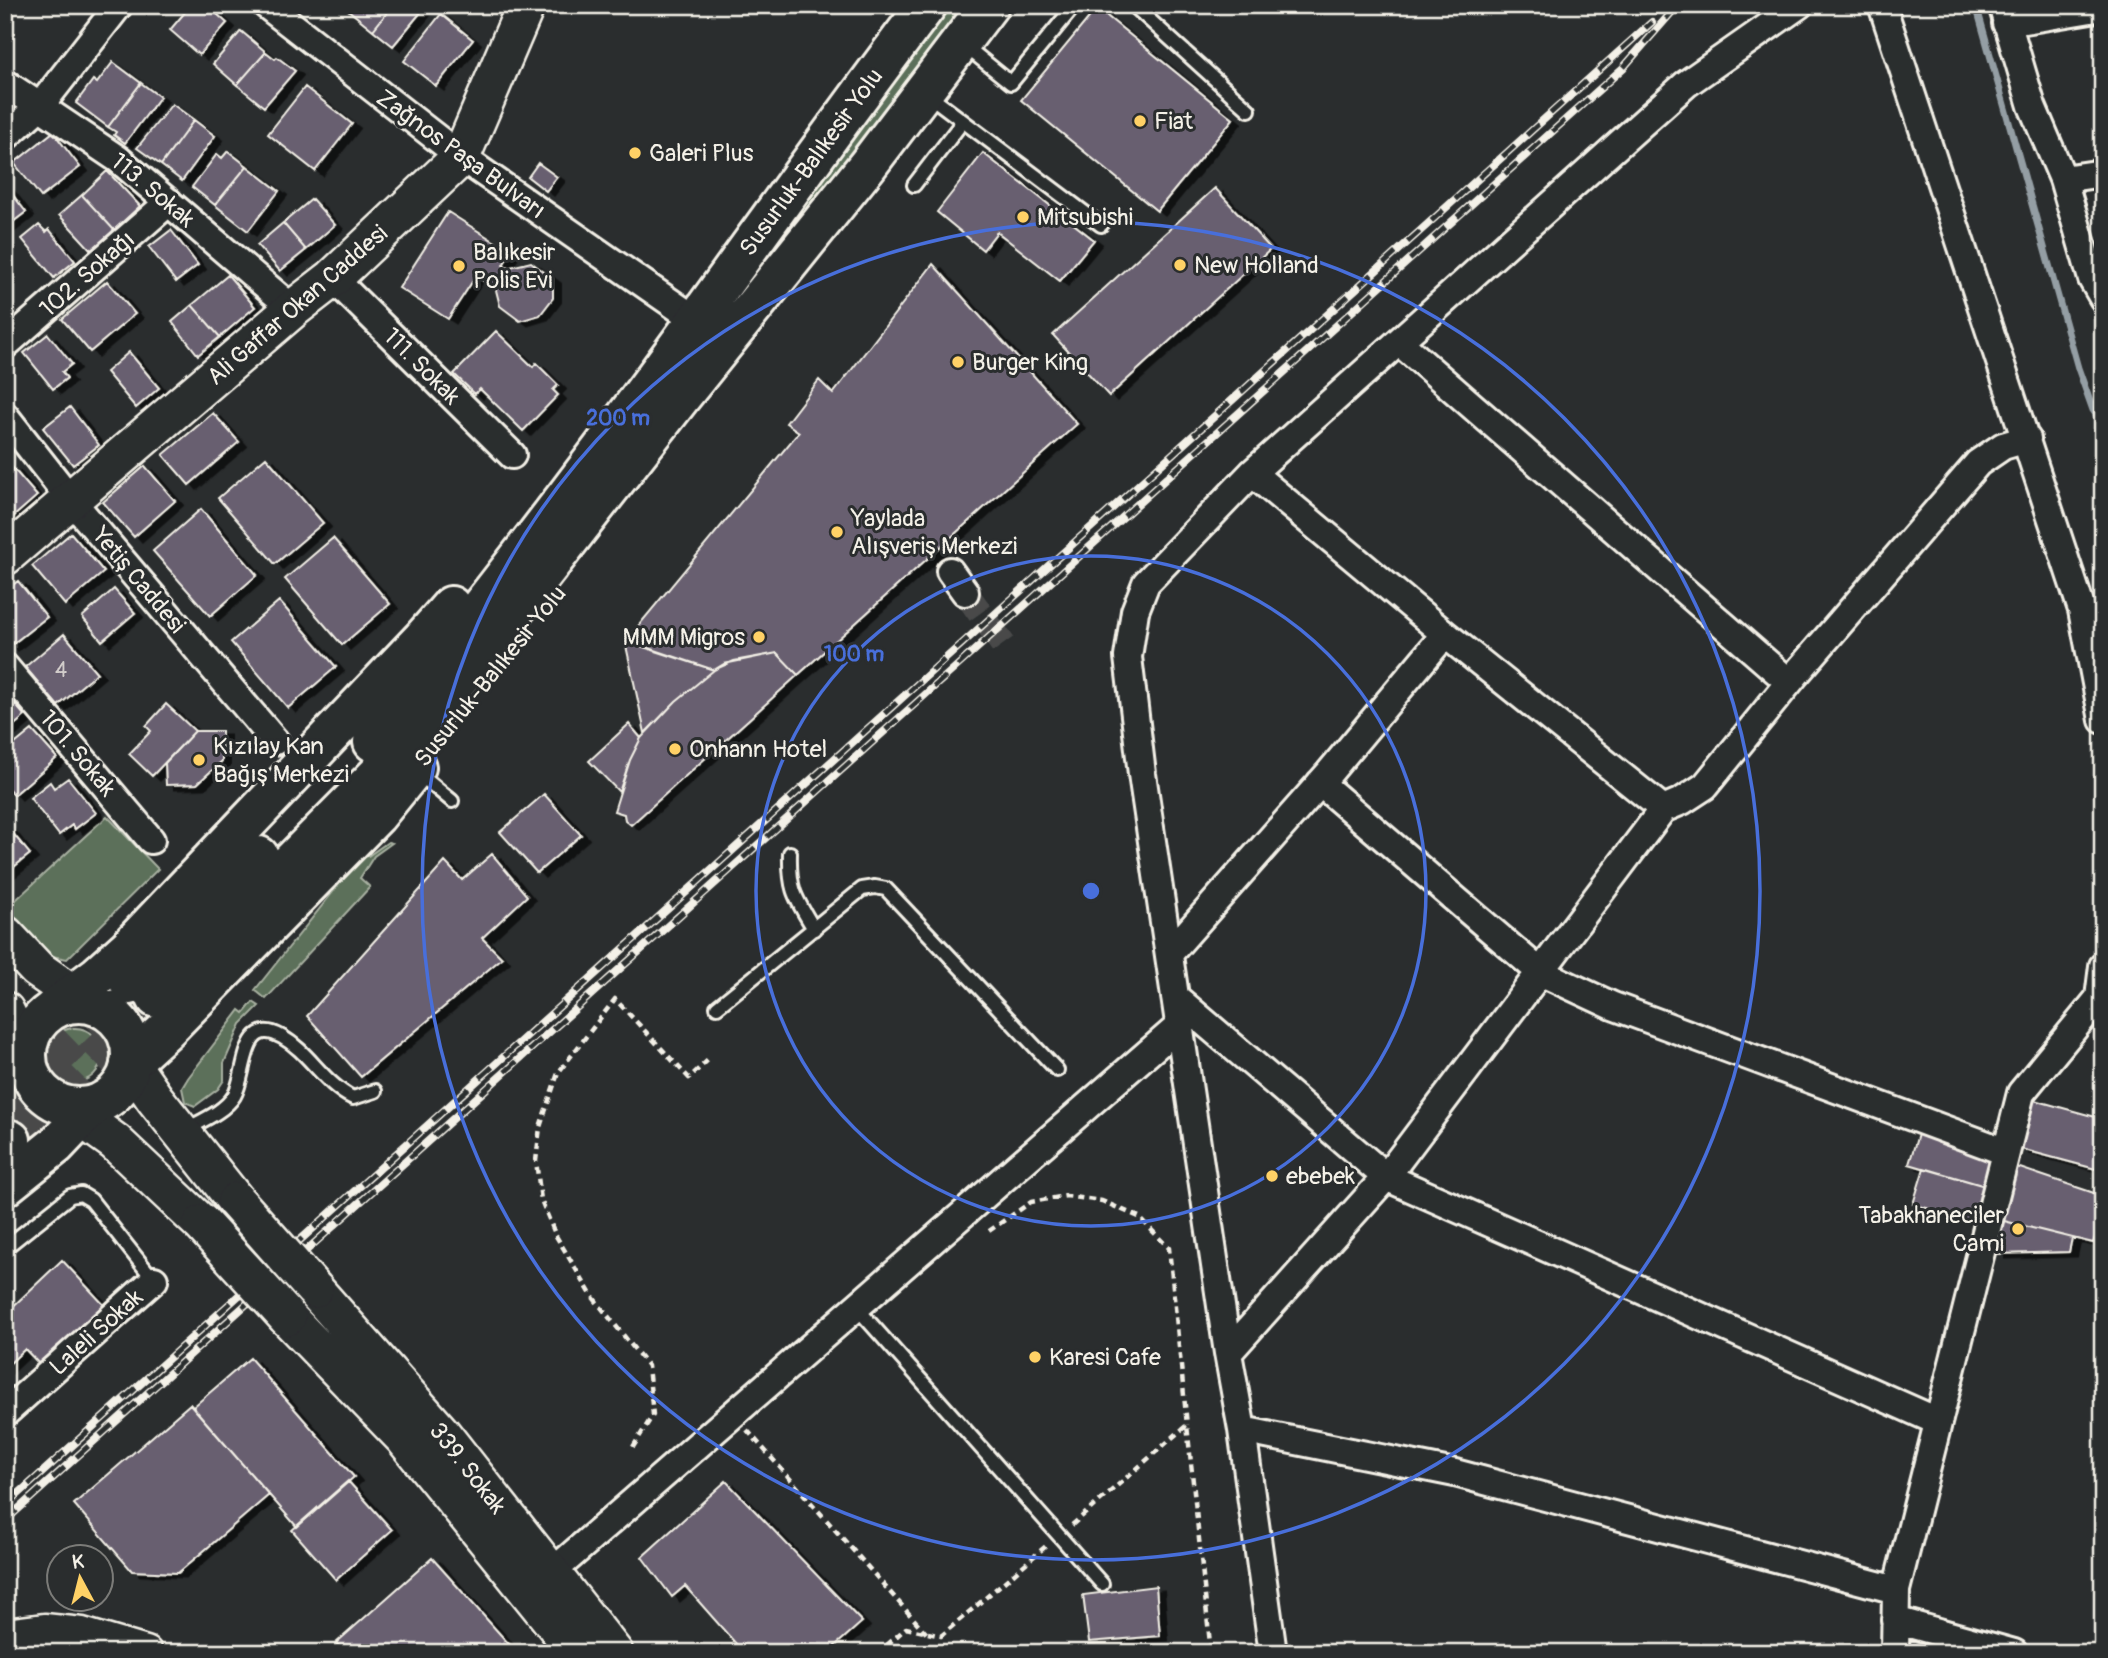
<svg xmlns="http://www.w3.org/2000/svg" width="2108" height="1658" viewBox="0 0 2108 1658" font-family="Pangolin,sans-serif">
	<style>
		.green { fill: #5c705a; stroke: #a8b0a1; stroke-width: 2 }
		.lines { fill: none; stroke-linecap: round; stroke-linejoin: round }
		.stream { stroke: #949ea4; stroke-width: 7 }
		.building { fill: #685f6f; stroke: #f4f1e8; stroke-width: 2; filter: url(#shadow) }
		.minor-tunnel { stroke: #484a4a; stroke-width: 26; stroke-dasharray: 26 13; stroke-linecap: butt }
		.trunk-tunnel { stroke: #484a4a; stroke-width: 38; stroke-dasharray: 38 19; stroke-linecap: butt }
		.service-casing { stroke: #f4f1e8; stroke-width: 18 }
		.minor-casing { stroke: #f4f1e8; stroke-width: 32 }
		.tertiary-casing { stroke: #f4f1e8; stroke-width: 37 }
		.secondary-casing { stroke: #f4f1e8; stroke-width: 42 }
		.trunk-casing { stroke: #f4f1e8; stroke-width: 44 }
		.path { stroke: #f4f1e8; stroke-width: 4.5; stroke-dasharray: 7 5; stroke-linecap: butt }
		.service { stroke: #2a2d2e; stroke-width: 12 }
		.minor { stroke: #2a2d2e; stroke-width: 26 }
		.tertiary { stroke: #2a2d2e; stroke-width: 32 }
		.secondary { stroke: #2a2d2e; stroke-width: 37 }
		.trunk { stroke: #2a2d2e; stroke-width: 38 }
		.rail-casing { stroke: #f4f1e8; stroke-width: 8 }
		.rail { stroke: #2a2d2e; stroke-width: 5; stroke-dasharray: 16; stroke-linecap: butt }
		.secondary-bridge-casing { stroke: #f4f1e8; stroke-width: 42; stroke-linecap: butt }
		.secondary-bridge { stroke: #2a2d2e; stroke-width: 37 }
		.ring { fill: none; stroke: #486fdb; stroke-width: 3.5 }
		.poi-dot { fill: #ffd166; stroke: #2a2d2e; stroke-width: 2.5 }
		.labels { text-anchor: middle; stroke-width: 6; stroke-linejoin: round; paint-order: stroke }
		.number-label { font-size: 21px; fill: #d1ccca }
		.poi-label { font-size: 24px; fill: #f4f1e8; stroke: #2a2d2e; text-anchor: start }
		.street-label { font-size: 24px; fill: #f4f1e8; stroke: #2a2d2e }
		.centre { fill: #486fdb; stroke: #2a2d2e; stroke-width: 3.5 }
		.ring-label { font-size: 21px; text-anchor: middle; font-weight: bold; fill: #486fdb; stroke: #2a2d2e; stroke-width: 6; stroke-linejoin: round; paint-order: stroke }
	</style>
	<defs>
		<filter id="shadow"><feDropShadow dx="8" dy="4.5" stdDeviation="0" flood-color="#0009"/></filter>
	</defs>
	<rect width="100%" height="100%" fill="#2a2d2e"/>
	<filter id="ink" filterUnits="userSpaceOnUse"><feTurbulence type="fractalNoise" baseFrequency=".0143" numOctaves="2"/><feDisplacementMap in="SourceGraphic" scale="14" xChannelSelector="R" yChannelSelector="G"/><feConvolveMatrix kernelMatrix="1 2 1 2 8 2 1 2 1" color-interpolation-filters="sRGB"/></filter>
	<g filter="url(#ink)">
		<!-- green -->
		<path class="green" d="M949 5H963L725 317 627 430 863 114Z
			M107 816 158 869 67 959 47 955 7 908Z
			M388 842 392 843 374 856 360 878 370 887 266 999 255 990 360 858 368 856Z
			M253 1002 259 1006 241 1024 224 1063V1080L218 1089 195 1106 185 1102 182 1088 188 1078 240 1010 244 1013Z
			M48 1055a27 27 0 1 1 54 0a27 27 0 1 1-54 0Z"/>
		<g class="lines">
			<!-- stream -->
			<path class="stream" d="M1976 5 2078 368 2093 410 2103 424"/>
		</g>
		<!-- building -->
		<path class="building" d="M191 5H207L227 23 199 55 170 30Z
			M350 5H393L373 30 347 9Z
			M393 5H427L393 46 373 30Z
			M1097 8 1233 119 1157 211 1021 100Z
			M441 14 473 40 436 86 404 61Z
			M241 31 266 52 237 85 213 64Z
			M266 52 275 59 277 57 295 71 264 107 237 85Z
			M113 62 141 83 108 127 76 103 93 80 97 83Z
			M141 83 160 97 125 143 114 135 116 132 108 127Z
			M305 87 352 124 315 171 268 134Z
			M172 104 194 120 161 165 137 148Z
			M194 120 215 136 182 181 161 165Z
			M53 132 80 167 41 197 14 163Z
			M228 151 247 166 215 205 192 187 217 154 222 158Z
			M983 153 1094 240 1060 281 997 232 983 250 937 212Z
			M538 163 557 177 546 191 528 177Z
			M247 166 279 191 248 231 215 205Z
			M107 171 140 206 114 230 82 195Z
			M5 185 26 212 5 228Z
			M1215 188 1271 249 1109 396 1053 335Z
			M82 195 114 230 92 251 59 215Z
			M312 199 335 225 306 250 283 223Z
			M448 212 511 252 503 265 507 268 531 262 553 279V298L540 315 520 321 500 306 495 286 494 288 476 276 448 319 399 288Z
			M283 223 306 250 280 271 257 245Z
			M39 225 46 232 49 229 75 261 54 278 22 239Z
			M171 230 198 265 176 282 149 247Z
			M933 264 1077 424 798 675 777 653 734 661 714 670 643 646 647 636 634 631 799 432 786 423 819 380 833 394Z
			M228 275 255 307 220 337 192 305Z
			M107 281 135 314 90 352 62 319Z
			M192 305 220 337 198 355 172 322Z
			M496 331 533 367 536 363 558 385 553 390 558 395 523 431 480 389 475 394 454 374Z
			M48 334 72 364 62 372 67 378 53 389 24 353Z
			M129 352 159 388 136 408 106 372Z
			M70 407 99 445 73 465 43 428Z
			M213 413 239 442 189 485 163 455Z
			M266 457 323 523 275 564 218 498Z
			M145 466 175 501 134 537 103 502Z
			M12 467 37 496 5 524V473Z
			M201 509 257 575 210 616 153 551Z
			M71 533 104 572 65 605 32 566Z
			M333 538 390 604 342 645 285 579Z
			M18 581 47 617 10 646 5 640V591Z
			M114 589 135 613 102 641 82 617Z
			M279 601 336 667 288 708 231 642Z
			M64 634 97 673 58 706 25 667Z
			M625 641 714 670 676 701 645 733Z
			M777 653 798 675 631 825 625 820 624 814 614 811 630 760 641 738 676 701 714 670 724 664Z
			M5 693 25 716 5 733Z
			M166 704 195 731 152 776 129 754 151 731 146 726Z
			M629 724 641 738 630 760 619 792 589 761Z
			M32 730 57 758 14 795 5 785V752Z
			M195 731H222V761L197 784 166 785 165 763Z
			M68 778 96 813 75 829 72 825 59 835 30 798 50 782 54 788Z
			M544 794 581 835 537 873 500 832Z
			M5 824 30 854 5 874Z
			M492 854 527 896 482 938 502 958 361 1077 307 1016 445 862 462 880Z
			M2034 1100 2103 1119V1171L2021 1149Z
			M1919 1131 1993 1155 1985 1186 1909 1164Z
			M2014 1166 2103 1196V1214L2093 1243 2000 1220Z
			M1924 1168 1985 1186 1974 1222 1913 1204Z
			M2000 1220 2072 1238 2069 1252 1997 1254Z
			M62 1260 104 1305 40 1365 25 1349 5 1368V1314Z
			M250 1358 354 1477 297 1527 193 1407Z
			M190 1404 269 1495 178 1573 132 1571 74 1504Z
			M348 1481 392 1530 336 1580 292 1530Z
			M726 1481 862 1622 827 1653H744L685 1586 672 1597 642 1557Z
			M432 1558 516 1652 346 1653 336 1643Z
			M1156 1586 1160 1636 1089 1642 1083 1595Z"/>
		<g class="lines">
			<!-- minor-tunnel -->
			<path class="minor-tunnel" d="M965 592 1007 650"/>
			<!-- trunk-tunnel -->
			<path class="trunk-tunnel" d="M5 1106 130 985
				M11 1140 156 998"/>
			<!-- service casing -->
			<g class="service-casing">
				<path id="service" d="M1133 5 1249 110
					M964 45 1011 83 1075 5
					M927 94 1101 225
					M914 185 963 121
					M417 772 452 801
					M790 853C789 891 795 897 814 929
					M717 1007 862 889 875 887 886 889 1057 1070
					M185 1130C201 1121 224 1112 234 1096 247 1075 241 1014 282 1037 309 1052 323 1083 353 1098L375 1091
					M5 1248 70 1196 81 1194 91 1200 154 1280
					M856 1307 1102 1584"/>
			</g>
			<!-- minor casing -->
			<g class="minor-casing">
				<path id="minor" d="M266 5 461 157 696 320
					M1882 5 2082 610 2103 720
					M2002 5 2032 106 2063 179 2092 279 2103 298
					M2006 23 2103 7
					M5 83 118 159 293 309
					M5 137 41 105 119 5
					M2063 179 2103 173
					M333 278 512 455
					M1399 342 1789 682
					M5 345 169 202
					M5 416 71 500 275 741
					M1252 473 1445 634 1663 809
					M950 571 965 592
					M5 667 151 840
					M1320 783 1540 972 1613 1006 2006 1152
					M1169 954 1329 773 1445 634
					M1175 997 1386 1177 1937 1421
					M1228 1353 1386 1177 1663 809 1682 801 1705 786 1796 674 1978 463 2003 446 2027 439
					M5 1413 154 1280
					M1242 1430 1455 1473 1896 1590
					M550 1574 1179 1026
					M1895 1620 2014 1653
					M1273 1653 1242 1430 1228 1353 1142 774 1128 657 1135 611 1146 583 1252 473 1686 84 1799 5
					M1895 1653 1896 1590 2021 1093 2099 998 2103 966"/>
			</g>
			<!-- tertiary casing -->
			<g class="tertiary-casing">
				<path id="tertiary" d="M5 1635 44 1630 82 1634 146 1653"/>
			</g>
			<!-- secondary casing -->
			<g class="secondary-casing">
				<path id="secondary" d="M5 556 293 309 333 278 461 157 526 5
					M5 935 37 969 86 1003
					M5 1011 26 1053
					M130 1063 155 1099 236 1201
					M65 1106 115 1142 202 1224
					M314 1289 442 1434 614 1653
					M287 1317 405 1439 578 1653"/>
			</g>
			<!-- trunk casing -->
			<g class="trunk-casing">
				<path id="trunk" d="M373 742C470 622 564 501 655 377 746 253 834 127 927 5
					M130 985 259 856
					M156 998 394 758 484 649 681 397 867 166 989 5
					M27 1055a52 52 0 1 1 104 0a52 52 0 1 1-104 0Z
					M53 1009 98 975 127 949 422 639 451 606
					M130 1063 165 1031 377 815 416 767
					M5 1144 11 1140
					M5 1186 56 1145 94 1105"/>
			</g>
			<!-- path -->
			<path class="path" d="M989 1231 1031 1202 1066 1196 1102 1201 1139 1217 1169 1248 1187 1425
				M747 1430 927 1634
				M633 1447 653 1415 648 1366 592 1296 556 1236 541 1200 536 1161 540 1127 558 1073 615 999 689 1078 708 1060
				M1072 1525 1187 1425 1211 1653
				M878 1653 906 1628 941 1636 1046 1546"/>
			<!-- service -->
			<use href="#service" class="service"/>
			<!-- minor -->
			<use href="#minor" class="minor"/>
			<!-- tertiary -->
			<use href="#tertiary" class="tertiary"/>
			<!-- secondary -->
			<use href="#secondary" class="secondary"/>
			<!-- trunk -->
			<use href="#trunk" class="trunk"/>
			<!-- rail casing -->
			<g class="rail-casing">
				<path id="rail" d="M5 1506 1652 22
					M5 1521 1623 68 1678 5"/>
			</g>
			<!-- rail -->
			<use href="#rail" class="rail"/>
			<!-- secondary-bridge casing -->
			<g class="secondary-bridge-casing">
				<path id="secondary-bridge" d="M236 1201 314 1289
					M202 1224 287 1317"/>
			</g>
			<!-- secondary-bridge -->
			<use href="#secondary-bridge" class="secondary-bridge"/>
		</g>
	</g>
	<!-- distance rings -->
	<g class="ring">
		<circle cx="1091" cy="891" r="335"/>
		<circle cx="1091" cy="891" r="669"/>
	</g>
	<!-- markers -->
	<g class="poi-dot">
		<circle cx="1140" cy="121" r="7"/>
		<circle cx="635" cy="153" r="7"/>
		<circle cx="1023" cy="217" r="7"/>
		<circle cx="1180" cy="265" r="7"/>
		<circle cx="459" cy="266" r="7"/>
		<circle cx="958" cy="362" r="7"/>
		<circle cx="837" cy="532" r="7"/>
		<circle cx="759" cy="637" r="7"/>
		<circle cx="675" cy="749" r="7"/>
		<circle cx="199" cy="760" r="7"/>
		<circle cx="1272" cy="1176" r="7"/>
		<circle cx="2018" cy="1229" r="7"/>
		<circle cx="1035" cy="1357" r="7"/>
	</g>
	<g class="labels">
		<!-- number labels -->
		<g class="number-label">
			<text x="61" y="677">4</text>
		</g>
		<!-- poi labels -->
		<g class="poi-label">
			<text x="1154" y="129">Fiat</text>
			<text x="649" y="161">Galeri Plus</text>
			<text x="1037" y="225">Mitsubishi</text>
			<text x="473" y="260">Balıkesir<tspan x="473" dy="28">Polis Evi</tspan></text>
			<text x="1194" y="273">New Holland</text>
			<text x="972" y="370">Burger King</text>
			<text x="851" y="526">Yaylada<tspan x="851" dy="28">Alışveriş Merkezi</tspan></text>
			<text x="745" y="645" text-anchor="end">MMM Migros</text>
			<text x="213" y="754">Kızılay Kan<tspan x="213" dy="28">Bağış Merkezi</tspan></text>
			<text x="689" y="757">Onhann Hotel</text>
			<text x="1286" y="1184">ebebek</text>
			<text x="2004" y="1223" text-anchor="end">Tabakhaneciler<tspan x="2004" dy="28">Cami</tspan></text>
			<text x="1049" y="1365">Karesi Cafe</text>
		</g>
		<!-- street labels -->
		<g class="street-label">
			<text transform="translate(461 154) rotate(36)" y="8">Zağnos Paşa Bulvarı</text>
			<text transform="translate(811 162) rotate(-54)" y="8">Susurluk-Balıkesir Yolu</text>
			<text transform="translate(153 190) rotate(40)" y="8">113. Sokak</text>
			<text transform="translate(87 274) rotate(-41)" y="8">102. Sokağı</text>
			<text transform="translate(297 305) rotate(-41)" y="8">Ali Gaffar Okan Caddesi</text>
			<text transform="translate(422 366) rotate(45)" y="8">111. Sokak</text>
			<text transform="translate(139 580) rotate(50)" y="8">Yetiş Caddesi</text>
			<text transform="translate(490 676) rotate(-51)" y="8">Susurluk-Balıkesir Yolu</text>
			<text transform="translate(78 753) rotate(50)" y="8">101. Sokak</text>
			<text transform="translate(96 1332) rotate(-42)" y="8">Laleli Sokak</text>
			<text transform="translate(468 1468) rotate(52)" y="8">339. Sokak</text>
		</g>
	</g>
	<circle cx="1091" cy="891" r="10" class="centre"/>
	<g class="ring-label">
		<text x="618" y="425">200 m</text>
		<text x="854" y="661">100 m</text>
	</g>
	<!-- margin -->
	<rect width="2108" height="1658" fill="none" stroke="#2a2d2e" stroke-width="28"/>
	<rect x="14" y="14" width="2080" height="1630" fill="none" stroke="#f4f1e8" stroke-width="2.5" filter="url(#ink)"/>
	<!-- north arrow -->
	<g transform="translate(80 1578) rotate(353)"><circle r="33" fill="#2a2d2e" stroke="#7b7b78" stroke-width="2"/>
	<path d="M0-5L12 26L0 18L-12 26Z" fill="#ffd166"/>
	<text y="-10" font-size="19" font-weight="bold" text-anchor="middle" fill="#f4f1e8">K</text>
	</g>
</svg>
